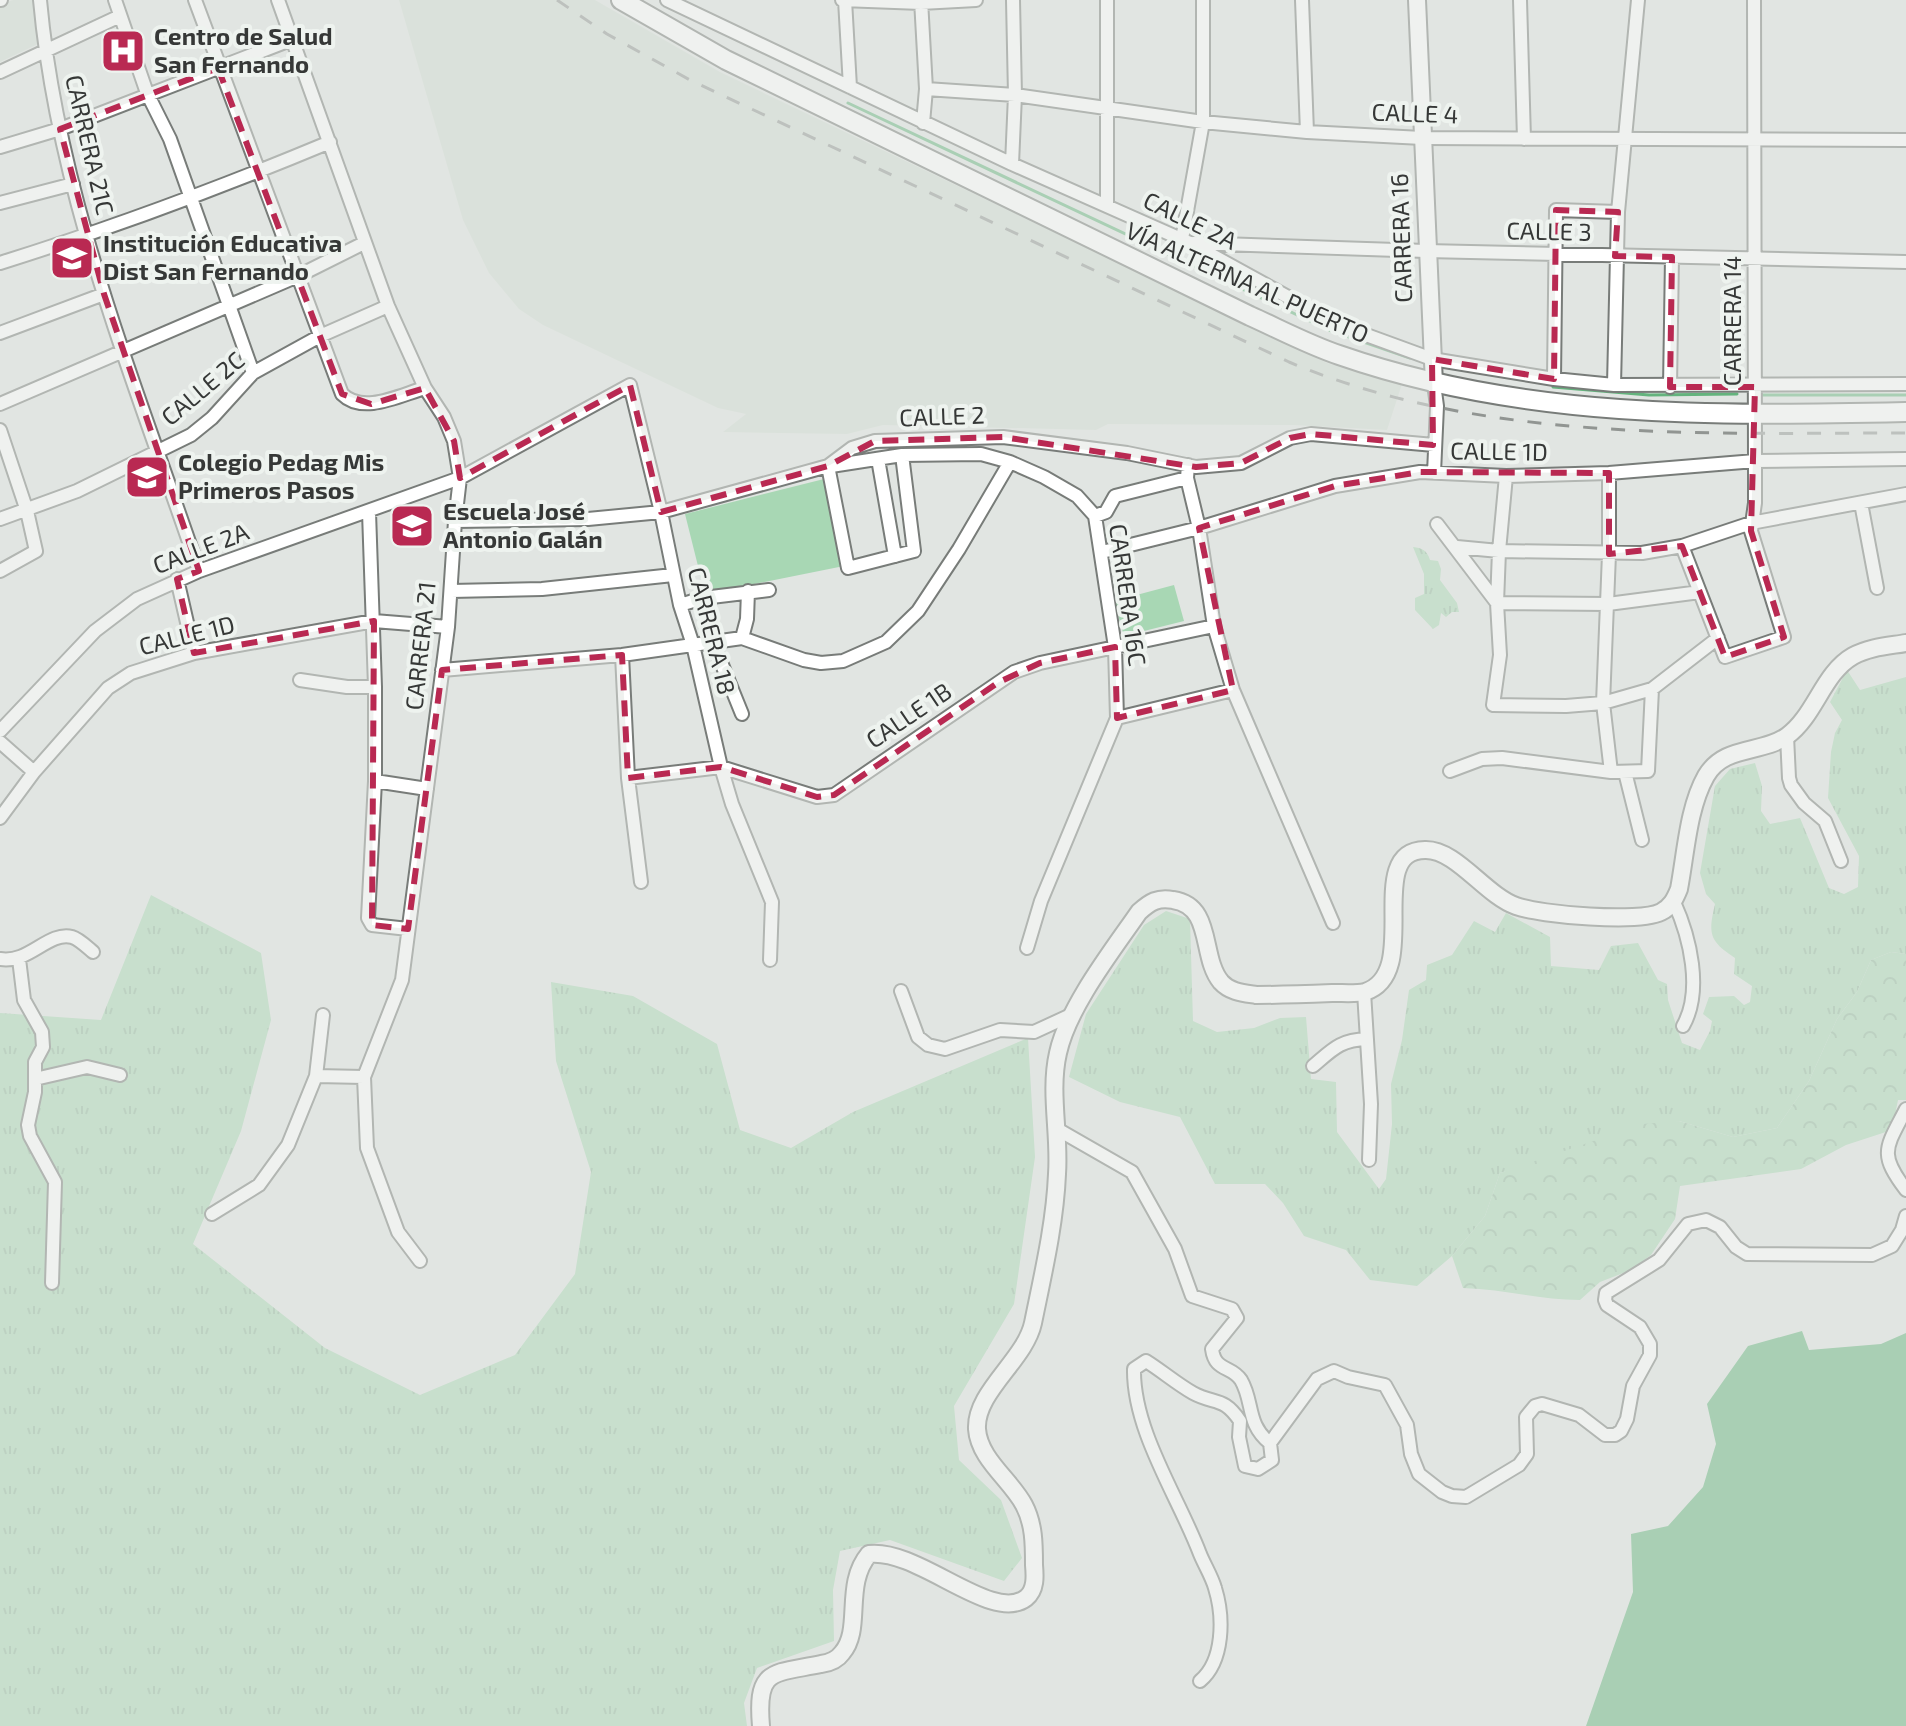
<svg xmlns="http://www.w3.org/2000/svg" width="1906" height="1726" viewBox="0 0 1906 1726" font-family="'Exo 2',sans-serif">
	<style>
		.built { fill: #d1dcd3 }
		.grass { fill: url(#grass-tufts) }
		.forest { fill: url(#forest-crowns) }
		.pitch { fill: #a8d7b4 }
		.water { fill: #64b37d }
		.lines { fill: none; stroke-linecap: round; stroke-linejoin: round }
		.stream { stroke: #64b37d; stroke-width: 3 }
		.street-casing { stroke: #787c79; stroke-width: 16 }
		.secondary-casing { stroke: #787c79; stroke-width: 20 }
		.primary-casing { stroke: #787c79; stroke-width: 22 }
		.street { stroke: #fff; stroke-width: 12 }
		.secondary { stroke: #fff; stroke-width: 16 }
		.primary { stroke: #fff; stroke-width: 18 }
		.rail { stroke: #919592; stroke-width: 3; stroke-dasharray: 14 14; stroke-linecap: butt }
		.marked { fill: none; stroke: #b92952; stroke-width: 6; stroke-dasharray: 16 10; stroke-linejoin: round }
		.labels { text-anchor: middle; stroke-width: 8; stroke-linejoin: round; paint-order: stroke }
		.poi-label { font-size: 24px; font-weight: bold; fill: #363837; stroke: #eef3ef; text-anchor: start }
		.street-label { font-size: 24px; fill: #363837; stroke: #eef3ef }
	</style>
	<defs>
		<pattern id="grass-tufts" width="24" height="20" patternUnits="userSpaceOnUse" patternTransform="scale(2)"><rect width="24" height="20" fill="#a8d7b4"/><path d="M3 7l-1-3M5 7V3M7 7l1-3M15 17l-1-3M17 17v-4M19 17l1-3" fill="none" stroke="#91b99b"/></pattern>
		<pattern id="forest-crowns" width="20" height="18" patternUnits="userSpaceOnUse" patternTransform="scale(2)"><rect width="20" height="18" fill="#a8d7b4"/><path d="M2 6a3 3 0 1 1 6 0M12 15a3 3 0 1 1 6 0" fill="none" stroke="#91b99b"/></pattern>
	</defs>
	<rect width="100%" height="100%" fill="#e1e5e2"/>
	<!-- built -->
	<path class="built" d="M13 0H36L38 44 0 62V4Z
		M399 0H595L720 72 1327 363 1402 384 1387 430 1293 425 1108 424 1096 430 883 425 847 434 723 432 746 414 718 408 543 325 519 309 489 273 463 220Z"/>
	<!-- grass -->
	<path class="grass" d="M1413 547C1422 548 1427 550 1430 560L1438 561 1441 569 1440 580 1457 603 1459 612H1452L1446 617 1441 613 1439 625 1433 629 1415 610V598L1424 594V574Z
		M1847 670 1860 690 1906 677V954L1891 952 1871 960 1857 992 1837 1019 1809 1081 1777 1128 1733 1137 1679 1121 1500 1173 1485 1216 1452 1256 1417 1286 1370 1280 1346 1250 1304 1236 1283 1203 1265 1184H1215L1180 1117 1120 1102 1069 1077 1086 1014 1144 925 1166 911 1190 919 1193 1021 1217 1032 1254 1028 1280 1018 1306 1017 1311 1079 1336 1082 1337 1132 1379 1189 1386 1179 1392 1124 1391 1084 1402 1040 1409 990 1426 980 1427 965 1452 955 1474 921 1495 932 1506 913 1550 937 1551 966 1599 970 1611 946 1638 943 1658 980 1667 984 1668 1000 1682 1043 1700 1050 1710 1031 1712 1021 1703 1014 1709 997 1734 996 1744 1005 1750 1002 1752 986 1734 974 1735 958C1709 941 1708 934 1715 904L1706 894 1700 873 1715 786 1730 769 1755 763 1762 786 1761 811 1770 824 1800 818 1829 888 1844 894 1858 887 1859 856 1828 798 1831 752 1835 733 1842 720 1830 702Z
		M151 895 261 953 271 1020 241 1131 193 1244 325 1348 420 1395 515 1355 575 1274 591 1172 556 1061 551 982 633 996 717 1044 740 1130 791 1148 853 1112 1028 1038 1035 1157 1014 1304 954 1406 959 1460 1001 1500 1022 1558 1004 1581 890 1540 840 1551 833 1590 834 1641 757 1668 744 1703 747 1726H0V1013L101 1020Z"/>
	<!-- forest -->
	<path class="forest" d="M1891 952 1906 954V1100H1898L1892 1130 1846 1145 1801 1169 1680 1186 1675 1219 1651 1255 1631 1270 1600 1282 1580 1300C1541 1300 1503 1289 1463 1288L1452 1256 1485 1216 1500 1173 1643 1124 1679 1121 1733 1137 1777 1128 1809 1081 1837 1019 1857 992 1871 960Z"/>
	<!-- pitch -->
	<path class="pitch" d="M824 479 844 566 705 594 685 514Z
		M1174 585 1184 621 1124 636 1114 601Z"/>
	<!-- water -->
	<path class="water" d="M1802 1331 1809 1350 1881 1344 1906 1333V1726H1586L1633 1592 1631 1534 1668 1526 1703 1487 1716 1444 1707 1404 1748 1346Z"/>
	<g class="lines">
		<!-- stream -->
		<path class="stream" d="M848 103 1329 330 1410 358
			M1553 387 1649 395 1737 394
			M1761 395H1906"/>
		<!-- street casing -->
		<g class="street-casing">
			<path id="street" d="M0 0H1
				M40 0C58 198 136 385 199 571
				M115 0 147 93 170 139 253 373
				M195 0 342 394C363 415 400 395 425 388
				M278 0 388 306 425 388 444 417 454 441 460 478 455 521 448 627 402 980 364 1077 367 1148 398 1232 420 1261
				M667 0 1012 164 1190 243 1339 325 1432 359 1554 379 1614 385 1906 384
				M842 0 921 3 976 0
				M845 0 850 87
				M921 0 926 89 923 123
				M1302 0 1307 132
				M1520 0 1524 139
				M0 72 120 16
				M926 89 1015 95 1203 122 1307 132 1422 138 1906 140
				M0 147 60 129 293 39
				M1012 164 1015 95 1013 0
				M0 203 73 184
				M1107 206V0
				M1182 239 1203 122V0
				M1193 243 1426 251 1906 262
				M0 263C112 228 222 187 330 142
				M0 333 104 294
				M1554 379 1556 210 1618 212
				M1614 385 1618 212 1638 0
				M1670 387 1672 257
				M0 404 298 276 364 243
				M0 430 27 511 36 551 0 571
				M878 459 895 556
				M1188 465 1187 478 1199 528 1214 626 1233 690 1333 923
				M828 466 848 568 914 551 902 455
				M831 466 902 455 981 454 1010 462 1044 477 1077 496 1095 516 1115 647 1117 718 1041 901 1027 948
				M1434 473 1437 406 1434 384
				M1609 473V554L1603 703 1611 772
				M1506 476 1499 551 1497 603 1500 655 1493 705 1566 706 1603 703 1652 689 1718 638
				M1861 503 1877 588
				M369 512 375 687V781L368 918 372 925 408 929
				M1095 516 1106 512 1115 496 1187 478
				M0 519 77 491 191 435 212 418 253 373 320 336 388 306
				M455 521 588 519 661 512 828 466 852 448 875 441 1003 437 1127 453 1196 467 1241 463 1290 438 1311 434 1434 445
				M1437 524 1497 603 1608 604 1700 592
				M1682 546 1725 657 1784 637 1751 531 1755 503V461L1754 0
				M1457 547 1499 551 1642 553 1682 546 1751 523 1906 494
				M1102 552 1199 528 1335 486 1420 472 1506 476 1609 473 1755 461 1906 459
				M177 579 194 653
				M451 591 542 589 673 575
				M680 605 703 598 769 590
				M742 638 747 619 748 591
				M712 640 742 714
				M622 655 628 778 641 882
				M442 670 622 655 742 638 804 660 821 663 843 661 886 642 918 611 959 549 1010 462
				M300 680 347 687H375
				M1117 718 1233 690
				M0 731 95 631 137 599 199 571 460 478 630 385 661 512 680 605 693 645 721 767 732 804 772 902 770 960
				M1787 736 1789 778 1791 785 1804 803 1825 821 1841 861
				M0 742 34 772
				M1450 771 1482 759 1502 758 1611 772 1648 771 1652 689
				M1625 772 1642 840
				M628 778 721 767 817 797 834 795 1014 672 1040 663 1214 626
				M375 781 427 789
				M0 818 34 772 108 688 131 673 194 653 374 621 448 627
				M1674 902C1690 937 1703 991 1683 1026
				M0 959C29 964 48 931 72 937 79 939 87 947 93 952
				M19 959 24 1000 42 1032 43 1047 35 1062V1092L28 1125 30 1136 55 1182 52 1283
				M901 991 918 1037 928 1045 945 1049 1000 1030 1034 1032 1073 1014
				M1364 992 1371 1104 1369 1160
				M1313 1066C1333 1049 1340 1040 1367 1039
				M316 1076 364 1077
				M35 1079 87 1067 120 1075
				M1906 1109C1886 1148 1878 1153 1906 1190
				M1057 1129 1132 1172 1175 1249 1192 1296 1232 1309 1237 1318 1212 1349C1215 1372 1231 1365 1241 1380 1254 1402 1246 1424 1270 1443L1272 1460 1258 1469 1245 1466 1239 1437 1240 1421C1223 1396 1215 1405 1193 1393 1177 1384 1162 1371 1146 1361L1134 1369C1133 1431 1179 1498 1200 1554 1205 1566 1212 1577 1215 1588 1224 1617 1224 1661 1200 1681
				M212 1214 259 1185 288 1145 316 1076 323 1015
				M1270 1443 1317 1379 1334 1371 1348 1377 1385 1385 1407 1425 1411 1454 1419 1474 1442 1492 1452 1496 1466 1497 1519 1465 1527 1454 1526 1417 1535 1406 1542 1404 1579 1415 1605 1435H1615L1621 1431 1627 1419 1633 1386 1650 1355V1344L1640 1327 1607 1305 1605 1300 1606 1293 1659 1260 1688 1224 1706 1220 1720 1227 1736 1247 1747 1254 1872 1255 1892 1246 1902 1230 1906 1216"/>
		</g>
		<!-- secondary casing -->
		<g class="secondary-casing">
			<path id="secondary" d="M1417 0 1434 384
				M761 1726C756 1668 772 1674 821 1664 829 1663 837 1660 842 1653 863 1629 843 1585 869 1554 918 1548 992 1624 1026 1598 1036 1590 1035 1576 1034 1565 1034 1544 1034 1524 1024 1505 1011 1480 979 1459 977 1429 975 1392 1025 1360 1033 1323 1043 1274 1055 1223 1057 1174 1060 1134 1049 1092 1058 1053 1068 1007 1112 951 1139 912 1150 902 1158 897 1173 900 1214 906 1200 957 1221 982 1230 992 1243 993 1256 995 1282 995 1308 994 1335 993 1344 993 1356 994 1365 992 1424 973 1362 851 1425 850 1456 849 1485 895 1516 906 1540 915 1640 923 1661 912 1671 907 1675 899 1679 889 1686 852 1688 808 1706 776 1724 745 1761 754 1787 736 1815 716 1823 673 1853 656 1869 647 1888 646 1906 643"/>
		</g>
		<!-- primary casing -->
		<g class="primary-casing">
			<path id="primary" d="M621 0 726 60 1250 316C1279 329 1309 345 1339 355 1523 419 1714 416 1906 412"/>
		</g>
		<!-- street -->
		<use href="#street" class="street"/>
		<!-- secondary -->
		<use href="#secondary" class="secondary"/>
		<!-- primary -->
		<use href="#primary" class="primary"/>
		<!-- rail -->
		<path class="rail" d="M557 0 607 34 690 80 1289 362C1482 443 1701 433 1906 433"/>
	</g>
	<!-- marked area -->
	<path d="M0 0H1906V1726H0ZM218 68 342 394 371 404 425 388 454 441 460 478 630 385 661 512 828 466 875 441 1003 437 1196 467 1241 463 1290 438 1311 434 1433 445 1432 359 1554 379 1556 210 1618 212 1615 256 1672 257 1670 387H1755L1751 531 1784 637 1725 657 1682 546 1609 554V473L1420 472 1335 486 1199 528 1233 690 1117 718 1115 647 1040 663 999 682 834 795 817 797 721 767 628 778 622 655 442 670 408 929 372 925 374 621 194 653 177 579 199 571 104 294 60 129Z" fill="#e1e5e2" fill-opacity=".55" fill-rule="evenodd"/>
	<path class="marked" d="M218 68 342 394 371 404 425 388 454 441 460 478 630 385 661 512 828 466 875 441 1003 437 1196 467 1241 463 1290 438 1311 434 1433 445 1432 359 1554 379 1556 210 1618 212 1615 256 1672 257 1670 387H1755L1751 531 1784 637 1725 657 1682 546 1609 554V473L1420 472 1335 486 1199 528 1233 690 1117 718 1115 647 1040 663 999 682 834 795 817 797 721 767 628 778 622 655 442 670 408 929 372 925 374 621 194 653 177 579 199 571 104 294 60 129Z"/>
	<!-- icons -->
	<defs>
		<g id="hospital-square" transform="scale(2.3)"><rect x="-9" y="-9" width="18" height="18" rx="4" fill="#b92952" stroke="#eef3ef"/><path d="M-5-5h3v3.5h4V-5h3V5h-3V1.5h-4V5h-3Z" fill="#fff"/></g>
		<g id="school-square" transform="scale(2.3)"><rect x="-9" y="-9" width="18" height="18" rx="4" fill="#b92952" stroke="#eef3ef"/><path d="M0-5L7-2L0 1L-7-2ZM-4 1L0 2.5L4 1V4Q0 6-4 4Z" fill="#fff"/></g>
	</defs>
	<g fill-rule="evenodd">
		<use href="#hospital-square" x="123" y="51"/>
		<use href="#school-square" x="72" y="258"/>
		<use href="#school-square" x="147" y="477"/>
		<use href="#school-square" x="412" y="526"/>
	</g>
	<g class="labels">
		<!-- poi labels -->
		<g class="poi-label">
			<text x="154" y="45">Centro de Salud<tspan x="154" dy="28">San Fernando</tspan></text>
			<text x="103" y="252">Institución Educativa<tspan x="103" dy="28">Dist San Fernando</tspan></text>
			<text x="178" y="471">Colegio Pedag Mis<tspan x="178" dy="28">Primeros Pasos</tspan></text>
			<text x="443" y="520">Escuela José<tspan x="443" dy="28">Antonio Galán</tspan></text>
		</g>
		<!-- street labels -->
		<g class="street-label">
			<text transform="translate(1415 114) rotate(2)" y="8">CALLE 4</text>
			<text transform="translate(89 145) rotate(77)" y="8">CARRERA 21C</text>
			<text transform="translate(1190 221) rotate(26)" y="8">CALLE 2A</text>
			<text transform="translate(1549 232) rotate(1)" y="8">CALLE 3</text>
			<text transform="translate(1402 238) rotate(-92)" y="8">CARRERA 16</text>
			<text transform="translate(1247 283) rotate(24)" y="8">VÍA ALTERNA AL PUERTO</text>
			<text transform="translate(1733 321) rotate(-90)" y="8">CARRERA 14</text>
			<text transform="translate(203 389) rotate(-40)" y="8">CALLE 2C</text>
			<text transform="translate(942 417) rotate(-2)" y="8">CALLE 2</text>
			<text transform="translate(1499 452) rotate(1)" y="8">CALLE 1D</text>
			<text transform="translate(201 549) rotate(-21)" y="8">CALLE 2A</text>
			<text transform="translate(1127 595) rotate(82)" y="8">CARRERA 16C</text>
			<text transform="translate(711 631) rotate(76)" y="8">CARRERA 18</text>
			<text transform="translate(187 636) rotate(-14)" y="8">CALLE 1D</text>
			<text transform="translate(421 646) rotate(-84)" y="8">CARRERA 21</text>
			<text transform="translate(909 716) rotate(-34)" y="8">CALLE 1B</text>
		</g>
	</g>
</svg>
